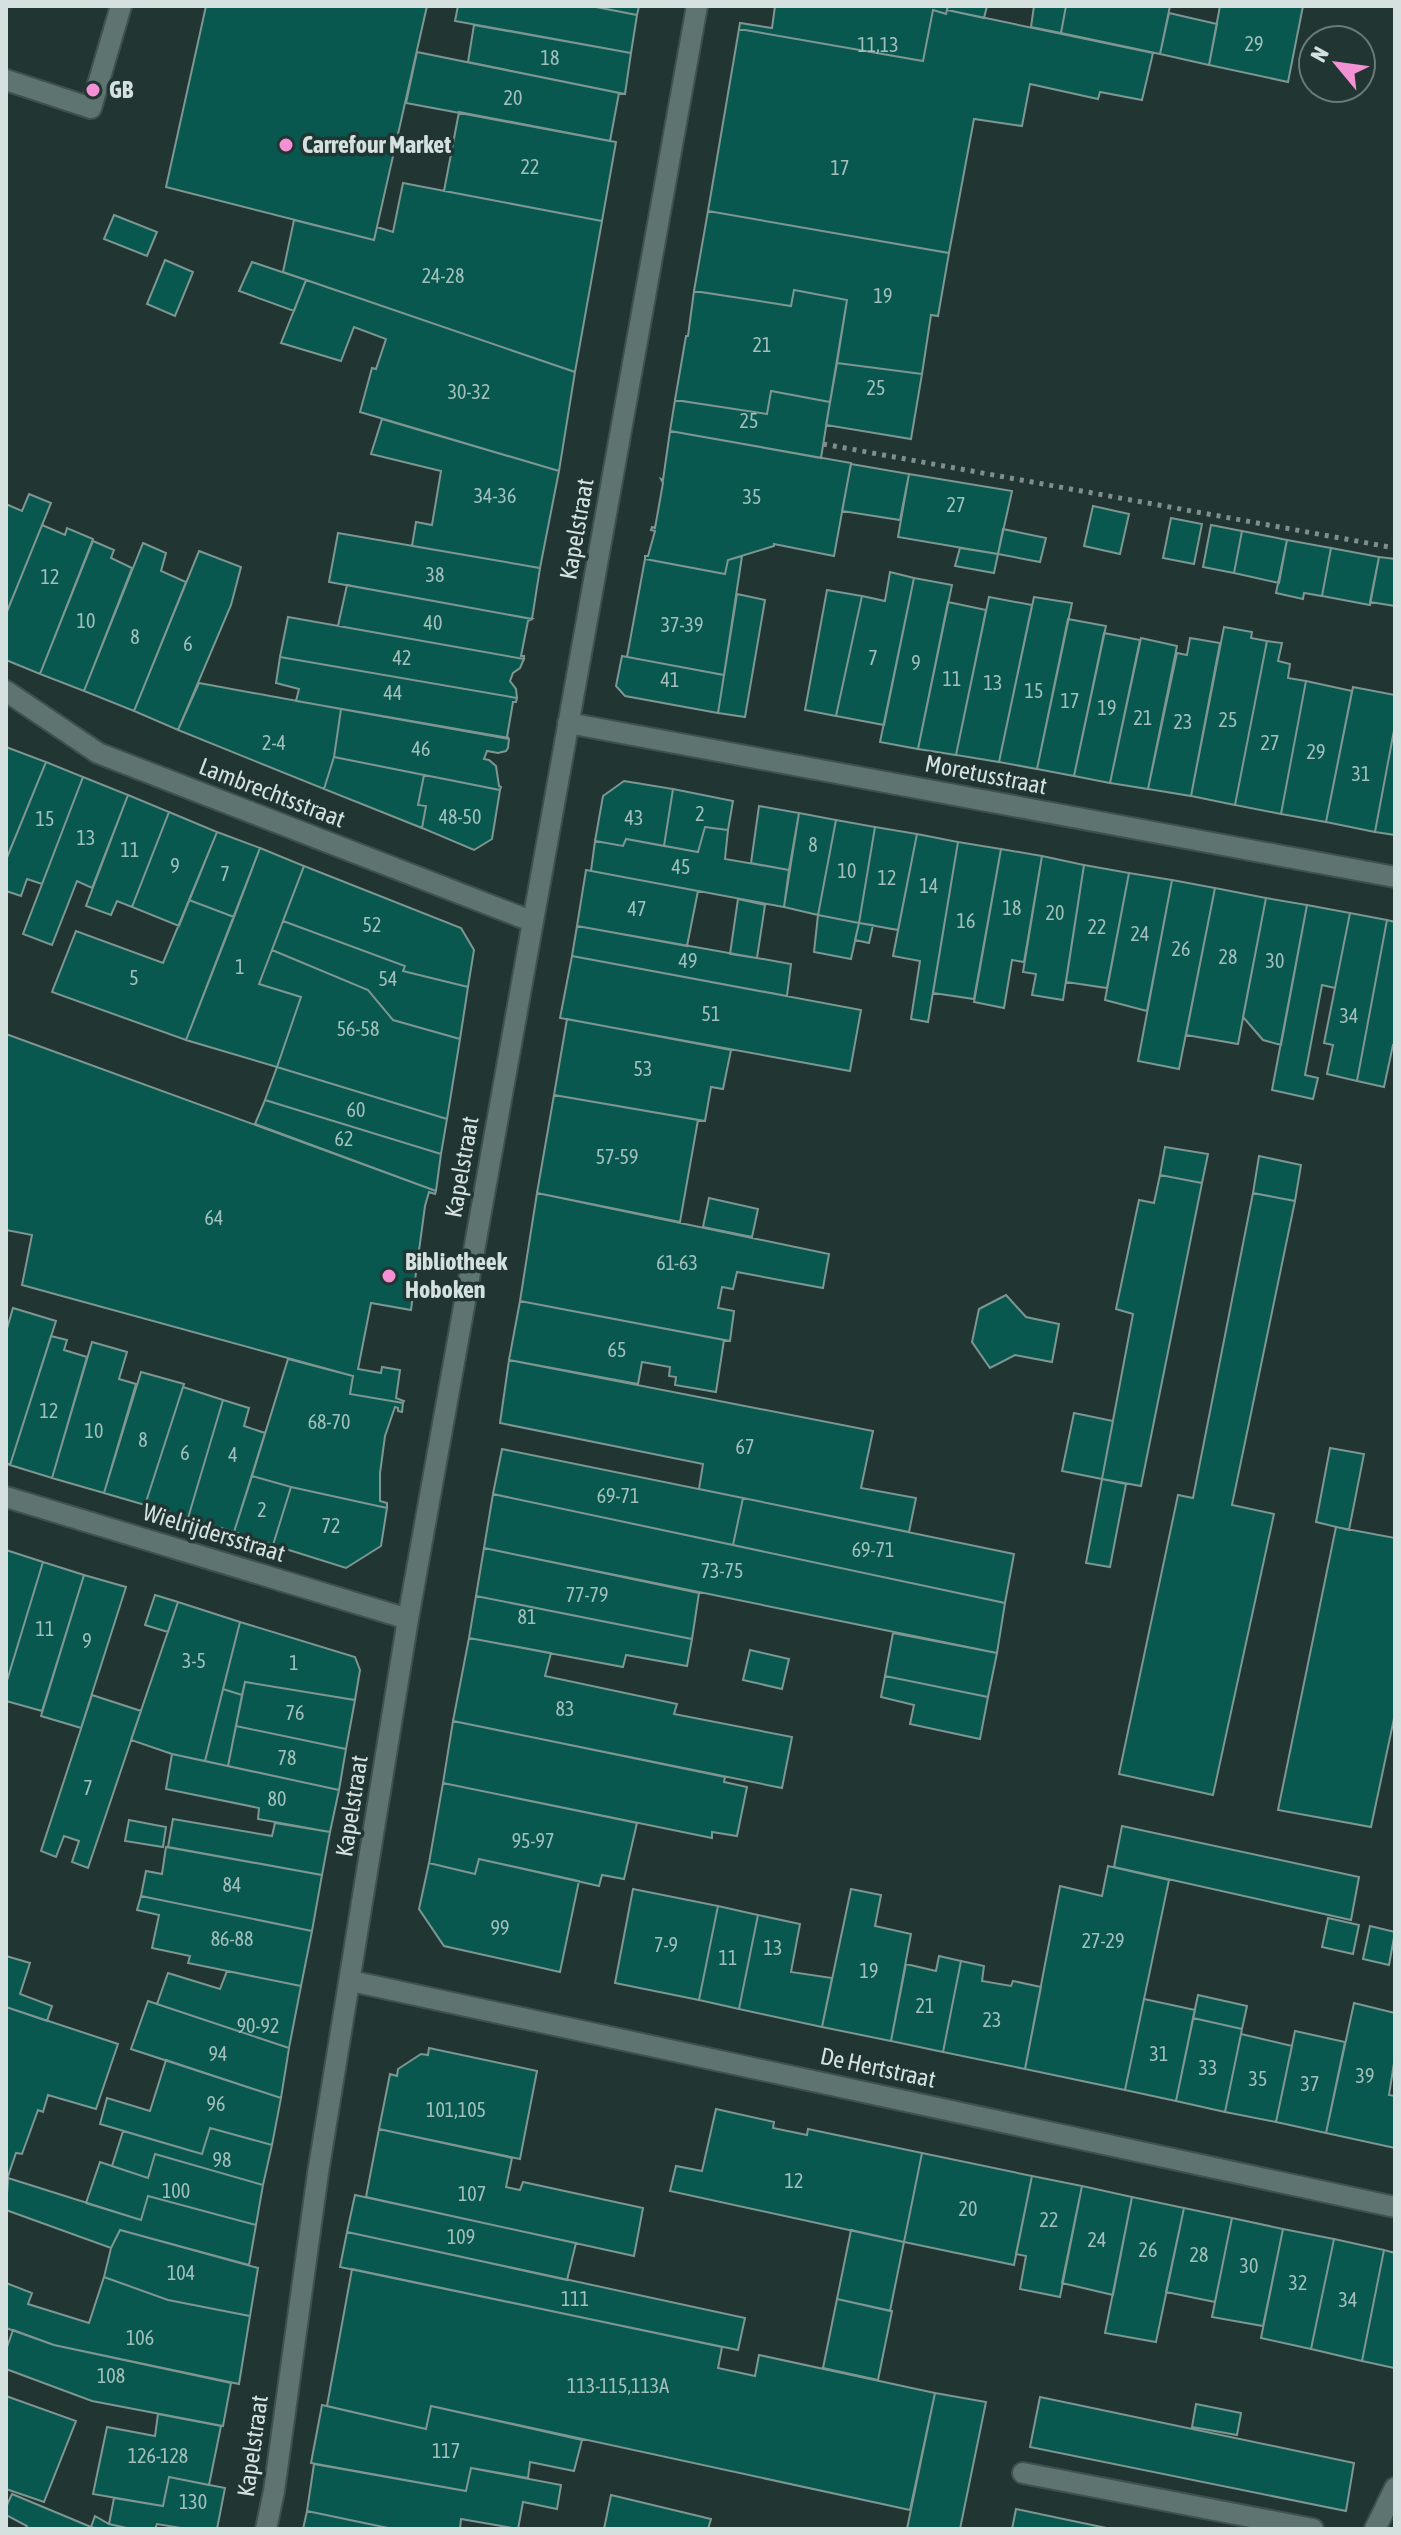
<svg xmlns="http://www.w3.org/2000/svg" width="1401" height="2535" viewBox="0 0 1401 2535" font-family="'Asap Condensed',sans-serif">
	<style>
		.building { fill: #08584f; stroke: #7e9691; stroke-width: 2 }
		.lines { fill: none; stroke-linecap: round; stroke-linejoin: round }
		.minor-casing { stroke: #3e514d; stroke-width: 24 }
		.path { stroke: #7f8f8d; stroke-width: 5; stroke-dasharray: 4 6; stroke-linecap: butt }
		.minor { stroke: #5d7470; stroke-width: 20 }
		.poi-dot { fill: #f491d4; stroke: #213633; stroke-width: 3 }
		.labels { text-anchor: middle; stroke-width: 7; stroke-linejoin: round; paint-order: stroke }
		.number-label { font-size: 20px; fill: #a2bfbb }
		.poi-label { font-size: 24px; font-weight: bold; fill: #d5e1df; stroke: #213633; text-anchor: start }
		.street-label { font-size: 24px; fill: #d5e1df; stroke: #213633 }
	</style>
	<rect width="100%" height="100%" fill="#213633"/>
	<!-- building -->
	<path class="building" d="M206 6H427L374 240 166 187Z
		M458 6H591L637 15 631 53 455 21Z
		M591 6H639L637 15Z
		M775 6H948L946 14 933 10 923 61 739 29 740 23 772 28Z
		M948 6H987L984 18 947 10Z
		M1034 6H1066L1061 33 1031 27Z
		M1066 6H1170L1160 54 1061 33Z
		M1220 6H1303L1288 82 1209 65Z
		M933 10 946 14 947 10 1153 53 1142 100 1100 92 1098 99 1030 84 1022 126 974 119 949 253 708 211 739 29 923 61Z
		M1169 13 1217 24 1209 65 1160 54Z
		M474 25 631 53 625 94 468 62Z
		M417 52 619 93 610 141 406 103Z
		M459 112 616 142 602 221 444 191Z
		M403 183 602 221 575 372 283 272 294 220 374 240 377 227 393 232Z
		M708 211 949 253 938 316 931 315 922 374 837 363 847 300 794 290 791 306 694 291Z
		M114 215 157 232 147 256 104 239Z
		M165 260 193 272 175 316 147 304Z
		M252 262 306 280 294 311 239 291Z
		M306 280 575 372 559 471 360 412 372 368 376 369 386 339 354 327 341 361 281 343Z
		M794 290 847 300 830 402 771 391 767 414 675 400 686 336H688L694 291 791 306Z
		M837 363 922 374 911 439 826 425Z
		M771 391 830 402 821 458 670 431 675 400 767 414Z
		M382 419 559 471 540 568 412 546 416 522 432 525 441 471 371 454Z
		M670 431 851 463 834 556 774 544V546L728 560 725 574 645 559V556H648L655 531 651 530 652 527 655 528 663 483 661 479 663 480Z
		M851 464 909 474 900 520 842 511Z
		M909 474 1012 491 998 554 898 537Z
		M29 494 51 503 6 614V504L22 511Z
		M1093 506 1129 514 1120 554 1084 546Z
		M1171 518 1202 524 1194 564 1163 558Z
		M42 525 65 535 67 528 93 539 40 674 6 660V614Z
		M1211 525 1242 531 1234 573 1203 567Z
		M1003 529 1046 538 1040 562 998 554Z
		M1242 531 1287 540 1279 583 1234 573Z
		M338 533 540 568 532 619 329 582Z
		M1287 540 1331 548 1322 596 1304 593 1303 599 1276 593Z
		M93 541 114 550 111 558 132 568 84 691 40 674Z
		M143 543 166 553 161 571 186 582 134 711 84 691Z
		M960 548 998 554 994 573 955 566Z
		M1331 548 1379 557 1370 605 1322 596Z
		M199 551 241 567 231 605 178 730 134 711Z
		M742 556 724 675 627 657 645 559 725 574 728 560Z
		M1379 557 1395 559V606L1370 602Z
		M890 572 914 578 884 725 836 716 862 596 885 601Z
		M914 578 952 585 918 749 880 742Z
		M347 585 532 619 528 621 521 656H524V659L338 626Z
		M827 590 862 596 836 716 805 710Z
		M737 594 765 600 745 717 718 713Z
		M989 597 1032 605 999 762 956 755Z
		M1034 597 1072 603 1037 769 999 762Z
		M948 602 986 610 956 755 918 749Z
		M288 617 524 659 520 668 513 673 510 681 516 689 517 698 280 657Z
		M1068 619 1106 626 1074 776 1037 769Z
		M1224 627 1252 632 1251 638 1267 641 1235 805 1191 796Z
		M1104 633 1140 640 1110 783 1074 776Z
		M1141 638 1177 646 1148 789 1110 783Z
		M1190 638 1220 643 1191 796 1148 789 1177 653 1187 655Z
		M1267 641 1282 643 1278 661 1290 664 1288 678 1306 681 1281 814 1235 805Z
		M622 656 724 675 718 713 625 696 616 686Z
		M280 657 517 698 516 702H513L507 737 509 738 296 701 299 689 276 683Z
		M1306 681 1352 691 1326 822 1281 814Z
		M199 683 341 709 334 757 324 789 178 730Z
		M1353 687 1395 695V725L1375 832 1326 822Z
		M341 709 509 739 508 748 506 751 498 753 487 751 484 759 489 760 496 766 499 786 501 787 500 790 334 757Z
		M1395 725V835L1375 832Z
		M6 747 46 762 6 860Z
		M334 757 424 775 418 805 426 806 422 828 324 789Z
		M46 762 83 777 42 884 27 879 21 896 6 891V860Z
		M424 775 500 790 492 839 474 850 422 828 426 806 418 805Z
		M83 777 128 795 92 888 77 881 52 945 23 934Z
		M624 781 673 789 664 846 626 839 623 846 595 841 603 796Z
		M673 789 733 801 728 830 705 827 698 852 664 846Z
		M128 795 169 812 132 907 117 901 111 915 86 906Z
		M759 806 799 813 789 870 751 863Z
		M169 812 217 832 179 926 132 907Z
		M799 813 836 820 818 915 784 907Z
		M836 820 875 827 859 923 818 915Z
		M705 827 728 830 725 859 789 870 784 907 591 871 595 841 623 846 626 839 698 852Z
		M875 827 917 834 898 930 859 923Z
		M217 832 260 848 234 917 189 900Z
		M917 834 958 842 928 1022 911 1019 920 961 893 956Z
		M958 842 1001 849 974 999 933 993Z
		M260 848 304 866 259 984 301 997 277 1067 186 1040Z
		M1001 849 1042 856 1024 962 1012 960 1004 1008 974 1002Z
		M1042 856 1084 865 1063 1000 1032 995 1036 974 1023 972Z
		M1084 865 1129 873 1107 988 1066 982Z
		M304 866 461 928 474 950 468 987 403 971 405 966 283 921Z
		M586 870 698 891 687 946 577 926Z
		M1129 873 1172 880 1147 1011 1105 1000Z
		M1172 880 1215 888 1179 1069 1138 1061Z
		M1215 888 1266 898 1238 1044 1186 1035Z
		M1266 898 1307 905 1281 1045 1263 1040 1243 1017Z
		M738 899 765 905 757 958 730 954Z
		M189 900 234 917 186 1040 52 992 76 931 163 963Z
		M1307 905 1350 913 1335 988 1322 985 1305 1075 1318 1078 1313 1099 1272 1090Z
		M1350 913 1387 920 1357 1081 1327 1074 1333 1045 1324 1043Z
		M818 915 859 923 851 959 814 952Z
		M1387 920 1395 922V1045H1393L1384 1087 1357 1081Z
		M283 921 405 966 403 971 468 987 460 1039 393 1020 368 990 272 950Z
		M859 923 873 925 869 943 855 940Z
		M577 926 791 964 787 996 572 956Z
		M272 950 368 990 393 1020 460 1039 447 1119 277 1067 301 997 259 984Z
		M572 956 861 1010 850 1071 560 1018Z
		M567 1019 731 1050 723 1089 711 1087 705 1121 554 1095Z
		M6 1034 436 1191 435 1194 429 1192 425 1206 411 1310 371 1303 358 1369 381 1373 382 1367 400 1370 396 1398 404 1401 403 1403 350 1394 353 1376 22 1285 32 1235 6 1230Z
		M277 1067 447 1119 441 1154 265 1100Z
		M554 1095 698 1120 680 1222 537 1193Z
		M265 1100 441 1154 436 1191 255 1124Z
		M1165 1147 1208 1154 1202 1183 1160 1175Z
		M1259 1156 1301 1165 1295 1201 1253 1193Z
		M1160 1175 1202 1183 1141 1486 1102 1479 1133 1314 1116 1309 1139 1200 1154 1203Z
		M537 1193 829 1254 823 1288 737 1272 733 1289 722 1287 718 1308 734 1311 730 1341 520 1301Z
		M1253 1193 1295 1201 1232 1505 1274 1514 1213 1795 1119 1774 1178 1495 1193 1498Z
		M709 1198 758 1209 752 1237 703 1227Z
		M1006 1295 1026 1317 1059 1324 1052 1362 1015 1355 990 1368 972 1342 979 1309Z
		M520 1301 724 1340 716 1392 675 1385 676 1377 669 1376 670 1367 642 1362 638 1384 509 1360Z
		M13 1308 56 1321 10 1465 6 1463V1332Z
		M51 1336 67 1340 64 1350 87 1357 52 1478 10 1465Z
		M92 1342 127 1352 119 1379 136 1384 104 1493 52 1478Z
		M288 1359 353 1376 350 1394 403 1403 402 1412 398 1411V1408L395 1407 385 1436 380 1473V1501L387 1503V1508L291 1487 252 1476Z
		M509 1360 873 1431 861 1488 916 1498 909 1532 699 1489 703 1464 500 1423Z
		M141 1372 184 1384 145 1505 104 1493Z
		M183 1387 223 1400 188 1518 145 1505Z
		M223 1400 249 1408 244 1426 265 1433 234 1532 188 1518Z
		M1074 1413 1113 1421 1102 1479 1062 1471Z
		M1330 1448 1364 1454 1349 1530 1316 1522Z
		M502 1449 743 1498 733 1545 493 1494Z
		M252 1476 291 1487 273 1545 234 1532Z
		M1102 1479 1126 1484 1110 1567 1086 1563Z
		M291 1487 387 1508 381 1546 346 1568 273 1545Z
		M493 1494 1005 1603 997 1653 484 1548Z
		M743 1498 1014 1554 1005 1603 733 1545Z
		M1336 1527 1395 1538V1714L1371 1827 1278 1810Z
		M484 1548 699 1593 692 1639 476 1596Z
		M6 1550 43 1562 6 1684Z
		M43 1562 84 1575 42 1711 6 1701V1684Z
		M84 1575 126 1587 81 1728 41 1716Z
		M155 1595 178 1602 168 1632 145 1625Z
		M476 1596 692 1639 687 1666 626 1655 623 1667 469 1638Z
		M178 1602 240 1622 205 1761 172 1754 131 1740Z
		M240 1622 355 1657 360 1670 355 1700 245 1682 242 1695 223 1689Z
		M893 1633 997 1653 988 1697 885 1676Z
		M469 1638 551 1653 545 1676 677 1704 674 1714 792 1737 782 1788 453 1721Z
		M750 1650 789 1659 782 1689 743 1680Z
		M885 1676 988 1697 980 1739 910 1724 914 1705 881 1697Z
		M245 1682 355 1700 346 1749 236 1726Z
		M223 1689 242 1695 228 1766 205 1761Z
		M92 1695 141 1711 88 1868 72 1862 79 1841 64 1836 56 1857 41 1851Z
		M453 1721 725 1777 724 1782 747 1787 737 1836 712 1832V1838L443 1783Z
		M236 1726 346 1749 339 1790 228 1766Z
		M172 1754 339 1790 330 1832 258 1819 259 1808 166 1789Z
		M443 1783 637 1823 624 1879 602 1875 599 1886 479 1859 475 1874 429 1863Z
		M173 1819 272 1836 275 1823 330 1832 322 1875 168 1847Z
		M129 1820 166 1827 163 1847 125 1841Z
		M1122 1826 1359 1877 1351 1920 1114 1867Z
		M166 1847 322 1875 312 1931 141 1896 146 1871 162 1874Z
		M479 1859 579 1881 560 1972 444 1946 419 1909 429 1863 475 1874Z
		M1108 1866 1169 1880 1125 2090 1025 2069 1060 1886 1102 1896Z
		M633 1889 718 1906 699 2000 615 1983Z
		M851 1889 881 1895 875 1926 911 1934 891 2041 822 2027Z
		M141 1896 312 1931 301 1986 188 1963 190 1956 152 1948 159 1915 137 1910Z
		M718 1906 758 1915 739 2009 699 2000Z
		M758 1915 800 1924 791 1972 832 1978 822 2027 739 2009Z
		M1328 1918 1359 1925 1353 1954 1322 1947Z
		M1370 1926 1395 1932 1389 1965 1363 1959Z
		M6 1956 30 1963 20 1994 52 2006 47 2021 6 2007Z
		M939 1956 961 1961 943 2052 891 2041 906 1964 936 1971Z
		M961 1961 984 1966 982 1981 1011 1986 1013 1981 1041 1987 1025 2069 943 2052Z
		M227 1971 301 1986 289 2048 157 2004 168 1973 220 1989Z
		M1198 1995 1247 2006 1242 2029 1193 2018Z
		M1144 1999 1195 2010 1176 2101 1125 2090Z
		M148 2001 289 2048 281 2098 131 2049Z
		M1354 2003 1395 2013V2057L1389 2095 1395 2096V2148L1326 2133Z
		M6 2007 118 2044 96 2109 48 2095 43 2112 38 2110 22 2154 16 2153 6 2182Z
		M1193 2018 1242 2029 1225 2112 1176 2101Z
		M1295 2031 1345 2042 1326 2133 1276 2122Z
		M1241 2034 1292 2046 1276 2122 1225 2112Z
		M429 2048 537 2071 520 2159 379 2129 390 2074 397 2076 398 2069 421 2054 428 2055Z
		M166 2060 281 2098 272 2145 210 2128 202 2154 100 2124 107 2098 150 2111Z
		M716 2109 774 2122 773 2128 807 2135 808 2129 922 2153 904 2242 670 2191 676 2166 702 2171Z
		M210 2128 272 2145 263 2185 155 2154 148 2178 112 2166 123 2131 202 2154Z
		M379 2129 512 2158 506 2187 520 2190 523 2182 643 2208 634 2256 366 2197Z
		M922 2153 1032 2176 1014 2265 904 2242Z
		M155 2154 263 2185 256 2225 148 2196 141 2220 86 2203 100 2162 148 2178Z
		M1032 2176 1082 2186 1060 2297 1020 2289 1026 2256 1016 2254Z
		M8 2178 141 2220 148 2196 256 2225 249 2265 120 2230 111 2248 6 2210Z
		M1082 2186 1132 2197 1113 2295 1062 2283Z
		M355 2195 576 2243 567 2280 347 2232Z
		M1132 2197 1184 2208 1156 2342 1105 2333Z
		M1184 2208 1232 2218 1215 2302 1166 2292Z
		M1232 2218 1283 2229 1263 2326 1212 2317Z
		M1283 2229 1334 2239 1311 2349 1261 2338Z
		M120 2230 258 2268 250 2316 168 2300 104 2277 111 2248Z
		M851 2230 904 2242 890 2311 837 2299Z
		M347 2232 745 2318 738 2350 340 2267Z
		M1334 2239 1384 2250 1362 2361 1311 2349Z
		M1384 2250 1395 2253 1394 2368 1362 2361Z
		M352 2269 722 2347 718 2368 755 2376 759 2355 935 2393 910 2510 431 2406 426 2429 327 2406Z
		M104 2277 168 2300 250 2316 239 2384 54 2345 6 2328V2283L32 2293 28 2304 89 2323Z
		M837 2299 892 2311 878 2380 823 2368Z
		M13 2330 54 2345 231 2383 223 2426 92 2401 6 2369V2350Z
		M935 2393 986 2402 960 2529H907Z
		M6 2396 76 2421 44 2502 6 2489Z
		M1040 2397 1354 2463 1346 2511 1030 2447Z
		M1196 2404 1241 2413 1237 2435 1192 2427Z
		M322 2405 426 2429 431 2406 582 2440 574 2471 530 2462 528 2478 471 2468 466 2491 311 2463Z
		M158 2414 221 2426 209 2485 169 2477 163 2506 93 2494 107 2427 155 2436Z
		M314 2464 466 2491 471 2468 561 2485 557 2509 523 2502 518 2529 461 2519 460 2529H393L307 2511Z
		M169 2477 225 2488 217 2529H187L157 2524 155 2529H131L109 2524 114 2498 163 2506Z
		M12 2494 91 2527 98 2529H25L27 2526 6 2515V2507Z
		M611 2495 711 2519 708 2529H604Z
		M1016 2509 1111 2529H1012Z
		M307 2511 393 2529H303Z
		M95 2516 109 2524 131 2529H98L91 2527Z"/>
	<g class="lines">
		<!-- minor casing -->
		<g class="minor-casing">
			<path id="minor" d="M6 80 91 108 121 6
				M6 691 98 753 531 921
				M568 723 1395 877
				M6 1497 408 1619
				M351 1981 1395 2207
				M1023 2473 1313 2529
				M266 2529 274 2491 318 2173 408 1619 697 6
				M1375 2529 1395 2488"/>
		</g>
		<!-- path -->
		<path class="path" d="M823 444 1395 548"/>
		<!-- minor -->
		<use href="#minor" class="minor"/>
	</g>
	<!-- markers -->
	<g class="poi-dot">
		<circle cx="93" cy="90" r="8"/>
		<circle cx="286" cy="145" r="8"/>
		<circle cx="389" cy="1276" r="8"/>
	</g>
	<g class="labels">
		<!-- number labels -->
		<g class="number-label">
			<text x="1254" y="51">29</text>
			<text x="878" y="52">11,13</text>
			<text x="550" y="65">18</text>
			<text x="513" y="105">20</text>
			<text x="530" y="174">22</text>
			<text x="840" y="175">17</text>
			<text x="443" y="283">24-28</text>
			<text x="883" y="303">19</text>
			<text x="762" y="352">21</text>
			<text x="876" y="395">25</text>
			<text x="469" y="399">30-32</text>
			<text x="749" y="428">25</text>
			<text x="495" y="503">34-36</text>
			<text x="752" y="504">35</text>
			<text x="956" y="512">27</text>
			<text x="435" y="582">38</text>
			<text x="50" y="584">12</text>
			<text x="86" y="628">10</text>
			<text x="433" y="630">40</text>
			<text x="682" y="632">37-39</text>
			<text x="135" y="644">8</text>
			<text x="188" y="651">6</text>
			<text x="402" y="665">42</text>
			<text x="873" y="665">7</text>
			<text x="916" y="670">9</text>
			<text x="952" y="686">11</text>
			<text x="670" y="687">41</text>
			<text x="993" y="690">13</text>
			<text x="1034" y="698">15</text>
			<text x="393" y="700">44</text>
			<text x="1070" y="708">17</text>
			<text x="1107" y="715">19</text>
			<text x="1143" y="725">21</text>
			<text x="1228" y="727">25</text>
			<text x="1183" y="729">23</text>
			<text x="274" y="750">2-4</text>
			<text x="1270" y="750">27</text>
			<text x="421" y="756">46</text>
			<text x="1316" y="759">29</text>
			<text x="1361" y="781">31</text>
			<text x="700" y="821">2</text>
			<text x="460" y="824">48-50</text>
			<text x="634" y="825">43</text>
			<text x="45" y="826">15</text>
			<text x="86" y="845">13</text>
			<text x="813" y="852">8</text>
			<text x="130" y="857">11</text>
			<text x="175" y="873">9</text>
			<text x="681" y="874">45</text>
			<text x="847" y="878">10</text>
			<text x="225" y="881">7</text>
			<text x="887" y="885">12</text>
			<text x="929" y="893">14</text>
			<text x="1012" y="915">18</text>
			<text x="637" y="916">47</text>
			<text x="1055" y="920">20</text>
			<text x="966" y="928">16</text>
			<text x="372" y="932">52</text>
			<text x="1097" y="934">22</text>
			<text x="1140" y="941">24</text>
			<text x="1181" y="956">26</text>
			<text x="1228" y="964">28</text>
			<text x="688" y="968">49</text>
			<text x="1275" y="968">30</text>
			<text x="240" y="974">1</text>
			<text x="134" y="985">5</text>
			<text x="388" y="986">54</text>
			<text x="711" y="1021">51</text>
			<text x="1349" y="1023">34</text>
			<text x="358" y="1036">56-58</text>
			<text x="643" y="1076">53</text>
			<text x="356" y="1117">60</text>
			<text x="344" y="1146">62</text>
			<text x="617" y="1164">57-59</text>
			<text x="214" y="1225">64</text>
			<text x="677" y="1270">61-63</text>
			<text x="617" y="1357">65</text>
			<text x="49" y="1418">12</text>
			<text x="329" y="1429">68-70</text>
			<text x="94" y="1438">10</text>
			<text x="143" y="1447">8</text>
			<text x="745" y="1454">67</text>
			<text x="185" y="1460">6</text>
			<text x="233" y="1462">4</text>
			<text x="618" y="1503">69-71</text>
			<text x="262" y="1517">2</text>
			<text x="331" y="1533">72</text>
			<text x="873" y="1557">69-71</text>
			<text x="722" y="1578">73-75</text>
			<text x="587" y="1602">77-79</text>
			<text x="527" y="1624">81</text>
			<text x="45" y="1636">11</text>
			<text x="87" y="1648">9</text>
			<text x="194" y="1668">3-5</text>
			<text x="294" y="1670">1</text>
			<text x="565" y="1716">83</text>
			<text x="295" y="1720">76</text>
			<text x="287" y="1765">78</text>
			<text x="88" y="1795">7</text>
			<text x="277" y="1806">80</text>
			<text x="533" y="1848">95-97</text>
			<text x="232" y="1892">84</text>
			<text x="500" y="1935">99</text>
			<text x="232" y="1946">86-88</text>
			<text x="1103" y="1948">27-29</text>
			<text x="666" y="1952">7-9</text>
			<text x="773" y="1955">13</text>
			<text x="728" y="1965">11</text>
			<text x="869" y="1978">19</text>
			<text x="925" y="2013">21</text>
			<text x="992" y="2027">23</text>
			<text x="258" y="2033">90-92</text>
			<text x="218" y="2061">94</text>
			<text x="1159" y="2061">31</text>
			<text x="1208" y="2075">33</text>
			<text x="1365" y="2083">39</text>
			<text x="1258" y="2086">35</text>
			<text x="1310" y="2091">37</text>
			<text x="216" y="2111">96</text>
			<text x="456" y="2117">101,105</text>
			<text x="222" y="2167">98</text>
			<text x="794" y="2188">12</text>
			<text x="176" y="2198">100</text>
			<text x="472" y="2201">107</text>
			<text x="968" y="2216">20</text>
			<text x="1049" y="2227">22</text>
			<text x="461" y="2244">109</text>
			<text x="1097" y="2247">24</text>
			<text x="1148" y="2257">26</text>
			<text x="1199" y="2262">28</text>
			<text x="1249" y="2273">30</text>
			<text x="181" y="2280">104</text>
			<text x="1298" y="2290">32</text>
			<text x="575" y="2306">111</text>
			<text x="1348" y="2307">34</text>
			<text x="140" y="2345">106</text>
			<text x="111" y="2383">108</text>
			<text x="618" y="2393">113-115,113A</text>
			<text x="446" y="2458">117</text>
			<text x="158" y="2463">126-128</text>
			<text x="193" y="2509">130</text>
		</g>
		<!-- poi labels -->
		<g class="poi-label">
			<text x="109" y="98">GB</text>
			<text x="302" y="153">Carrefour Market</text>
			<text x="405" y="1270">Bibliotheek<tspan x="405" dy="28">Hoboken</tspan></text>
		</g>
		<!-- street labels -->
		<g class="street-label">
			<text transform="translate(577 529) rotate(-80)" y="8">Kapelstraat</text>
			<text transform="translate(986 775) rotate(11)" y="8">Moretusstraat</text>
			<text transform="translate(272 793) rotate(21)" y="8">Lambrechtsstraat</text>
			<text transform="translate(462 1167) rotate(-80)" y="8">Kapelstraat</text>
			<text transform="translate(214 1533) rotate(17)" y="8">Wielrijdersstraat</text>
			<text transform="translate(352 1806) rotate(-81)" y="8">Kapelstraat</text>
			<text transform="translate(878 2068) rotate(12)" y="8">De Hertstraat</text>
			<text transform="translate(253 2446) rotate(-82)" y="8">Kapelstraat</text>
		</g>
	</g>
	<!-- border -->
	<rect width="1401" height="2535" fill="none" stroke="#d5e1df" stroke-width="16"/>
	<!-- north arrow -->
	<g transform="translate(1337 64) rotate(299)"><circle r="38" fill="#213633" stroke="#697a78" stroke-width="2"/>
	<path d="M0-6L14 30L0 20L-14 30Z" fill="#f491d4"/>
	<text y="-12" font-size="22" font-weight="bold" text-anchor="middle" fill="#d5e1df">N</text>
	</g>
</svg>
